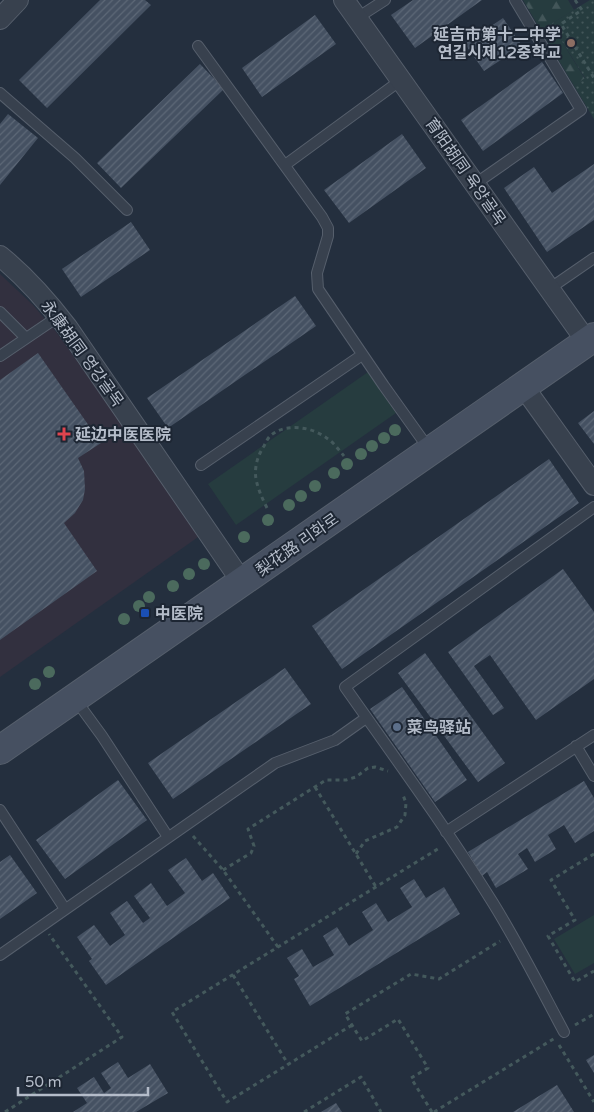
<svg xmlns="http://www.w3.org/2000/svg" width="594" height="1112" viewBox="0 0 594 1112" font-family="'Varela Round','Noto Sans SC','Noto Sans KR',sans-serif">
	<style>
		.medical { fill: #32303f }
		.grass { fill: #263c3f }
		.forest { fill: url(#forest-firs) }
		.park { fill: url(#park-dots) }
		.building { fill: url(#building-hatch) }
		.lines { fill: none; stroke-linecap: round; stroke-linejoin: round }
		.lane-casing { stroke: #565f6c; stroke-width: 12 }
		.street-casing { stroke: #565f6c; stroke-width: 22 }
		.secondary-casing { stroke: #565f6c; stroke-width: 30 }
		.path { stroke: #44595c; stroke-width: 3; stroke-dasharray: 4 4; stroke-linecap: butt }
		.lane { stroke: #38414e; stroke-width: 10 }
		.street { stroke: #38414e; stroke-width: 20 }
		.secondary { stroke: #465061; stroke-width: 28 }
		.tree { fill: #4b6a5d }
		.education-dot { fill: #8d6e63; stroke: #1d2633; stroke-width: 2 }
		.health-dot { fill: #e0444e; stroke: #1d2633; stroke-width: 2 }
		.transit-dot { fill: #1a4fb4; stroke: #1d2633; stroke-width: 2 }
		.service-dot { fill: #5c6f8a; stroke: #1d2633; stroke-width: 2 }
		.labels { text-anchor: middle; stroke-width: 4; stroke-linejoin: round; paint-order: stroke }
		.poi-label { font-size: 16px; font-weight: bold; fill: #b4bcc9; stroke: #1d2633; text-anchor: start }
		.street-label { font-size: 16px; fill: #b4bcc9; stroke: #1d2633 }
	</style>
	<defs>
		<pattern id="forest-firs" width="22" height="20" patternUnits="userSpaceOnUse" patternTransform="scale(1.25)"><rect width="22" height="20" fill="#263c3f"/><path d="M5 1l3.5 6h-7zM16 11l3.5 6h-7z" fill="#435659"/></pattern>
		<pattern id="park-dots" width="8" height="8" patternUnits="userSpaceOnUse" patternTransform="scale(1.25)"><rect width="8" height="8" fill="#263c3f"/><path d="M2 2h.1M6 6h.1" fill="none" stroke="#435659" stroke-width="1.8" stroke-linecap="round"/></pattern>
		<pattern id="building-hatch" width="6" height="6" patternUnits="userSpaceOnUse" patternTransform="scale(1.25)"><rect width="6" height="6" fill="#455162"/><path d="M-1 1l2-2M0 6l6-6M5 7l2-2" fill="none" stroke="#5d6877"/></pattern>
	</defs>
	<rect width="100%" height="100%" fill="#242f3e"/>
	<!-- medical -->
	<path class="medical" d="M0 274 33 305 57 333 201 535 0 677Z"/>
	<!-- grass -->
	<path class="grass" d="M368 372 396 413 236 525 208 484Z
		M594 915V963L575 974 554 939Z"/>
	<!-- forest -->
	<path class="forest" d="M523 0H568L574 10 551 24 585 79 574 86Z"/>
	<!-- park -->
	<path class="park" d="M590 0H594V119L574 86 585 78 551 24Z"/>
	<!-- building -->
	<path class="building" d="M100 0H145L151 5 47 108 19 80Z
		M413 0H482L415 48 391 15Z
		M315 15 336 44 262 97 242 68Z
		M503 18 522 46 484 71 465 44Z
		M542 62 563 93 483 151 461 120Z
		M200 64 224 89 121 188 97 163Z
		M8 114 38 138 0 185V124Z
		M402 134 426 168 349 223 324 190Z
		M594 164V220L547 252 504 188 534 167 552 193Z
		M131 222 150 250 81 297 62 269Z
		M295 296 316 326 168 428 147 398Z
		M38 353 101 443 78 458 84 471 85 489 83 500 75 513 64 523 97 571 0 640V380Z
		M594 411V444L578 423Z
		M549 459 579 503 342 669 312 626Z
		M563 569 594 612V679L536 720 490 655 474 666 504 708 493 715 448 652Z
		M425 653 505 763 478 782 398 673Z
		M285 668 311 704 173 799 148 763Z
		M402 687 467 780 435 802 370 709Z
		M118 780 147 820 65 879 36 840Z
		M584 781 594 798V831L575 843 564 825 548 835 556 849 535 862 527 848 518 854 528 869 496 888 487 872 482 876 468 852Z
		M10 855 37 893 0 919V862Z
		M186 858 202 881 213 873 230 898 106 985 89 961 92 959 77 937 94 925 110 946 125 935 110 913 127 901 143 923 150 918 134 896 151 883 167 906 185 893 168 870Z
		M414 879 426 898 444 887 460 914 310 1006 294 979 299 976 287 958 302 949 313 967 334 955 323 936 337 927 349 946 373 930 362 912 376 903 388 922 412 907 400 888Z
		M594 1055V1073L586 1060Z
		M118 1062 128 1078 150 1064 168 1093 136 1112H73L87 1103 77 1088 94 1077 104 1093 111 1088 101 1073Z
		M557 1085 574 1112H513Z
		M336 1103 342 1112H321Z"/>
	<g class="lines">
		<!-- lane casing -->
		<g class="lane-casing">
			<path id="lane" d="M357 18 385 0
				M198 46 322 217 328 228V236L317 273 318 289 384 386 429 449
				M0 93 75 158 127 210
				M285 165 401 80
				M475 184 581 110 515 0
				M549 289 594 258
				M0 312 26 338
				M0 356 59 316
				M201 465 362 355
				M75 699 102 736 168 837
				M576 746 594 776
				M0 810 65 909
				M446 832 594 735
				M0 955 275 763 335 740 366 718
				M564 1032C541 989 519 945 493 903 447 829 395 758 345 687L594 507"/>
		</g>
		<!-- street casing -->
		<g class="street-casing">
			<path id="street" d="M344 0 587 342
				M0 19 18 0
				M0 256C26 277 47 301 67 327L242 582
				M523 386 594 485"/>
		</g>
		<!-- secondary casing -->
		<g class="secondary-casing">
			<path id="secondary" d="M0 750 594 337"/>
		</g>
		<!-- path -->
		<path class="path" d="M575 0 582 10 561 24 594 78
			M267 508C262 498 258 489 256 479 254 467 258 455 264 446 266 442 268 438 270 436 286 422 313 427 328 439 334 443 339 450 344 456
			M315 787 376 887
			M193 836 223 870 278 947
			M356 854 365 841 397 827 405 815 406 803 403 795
			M594 854 551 880 575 920 548 936 575 982 594 971
			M223 870 251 853 254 846 248 829 326 780H346L356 777 368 768 375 767 388 771
			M233 975 288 1064
			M352 1025 227 1102 172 1012 441 847
			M575 1025 594 1014
			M559 1045 594 1102
			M5 1112 122 1037 49 934
			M304 1112 361 1077 381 1112
			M432 1112 411 1078 428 1068 398 1019 362 1041 345 1014 411 974 439 979 500 941
			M434 1112 555 1038"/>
		<!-- lane -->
		<use href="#lane" class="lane"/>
		<!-- street -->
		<use href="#street" class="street"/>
		<!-- secondary -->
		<use href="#secondary" class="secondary"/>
	</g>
	<!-- trees -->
	<g class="tree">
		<circle cx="395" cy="430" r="6"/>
		<circle cx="384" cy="438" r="6"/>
		<circle cx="372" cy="446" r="6"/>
		<circle cx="361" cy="454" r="6"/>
		<circle cx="347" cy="464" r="6"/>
		<circle cx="334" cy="473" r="6"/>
		<circle cx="315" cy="486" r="6"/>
		<circle cx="301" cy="496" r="6"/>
		<circle cx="289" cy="505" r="6"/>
		<circle cx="268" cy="520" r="6"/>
		<circle cx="244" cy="537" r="6"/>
		<circle cx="204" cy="564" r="6"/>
		<circle cx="189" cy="574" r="6"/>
		<circle cx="173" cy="586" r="6"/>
		<circle cx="149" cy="597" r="6"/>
		<circle cx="139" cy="606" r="6"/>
		<circle cx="124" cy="619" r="6"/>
		<circle cx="49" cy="672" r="6"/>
		<circle cx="35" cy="684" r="6"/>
	</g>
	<!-- markers -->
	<circle class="education-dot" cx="571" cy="43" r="5"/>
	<path class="health-dot" d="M61.5 426.5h5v5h5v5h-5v5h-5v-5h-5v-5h5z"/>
	<rect class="transit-dot" x="140" y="608" width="10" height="10" rx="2.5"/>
	<circle class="service-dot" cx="397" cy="727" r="5"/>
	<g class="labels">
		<!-- poi labels -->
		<g class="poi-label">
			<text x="561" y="40" text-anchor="end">延吉市第十二中学<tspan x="561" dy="18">연길시제12중학교</tspan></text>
			<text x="75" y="440">延边中医医院</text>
			<text x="155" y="619">中医院</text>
			<text x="407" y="733">菜鸟驿站</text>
		</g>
		<!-- street labels -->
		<g class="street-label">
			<text transform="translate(466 171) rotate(55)" y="6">育阳胡同 육양골목</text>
			<text transform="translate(83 353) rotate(54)" y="6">永康胡同 영강골목</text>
			<text transform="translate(297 544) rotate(-35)" y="6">梨花路 리화로</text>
		</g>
	</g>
	<!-- scale -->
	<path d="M18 1087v8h130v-8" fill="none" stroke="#b4bcc9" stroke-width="2.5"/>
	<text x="25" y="1087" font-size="15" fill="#b4bcc9" stroke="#1d2633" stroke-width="4" paint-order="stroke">50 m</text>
</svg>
